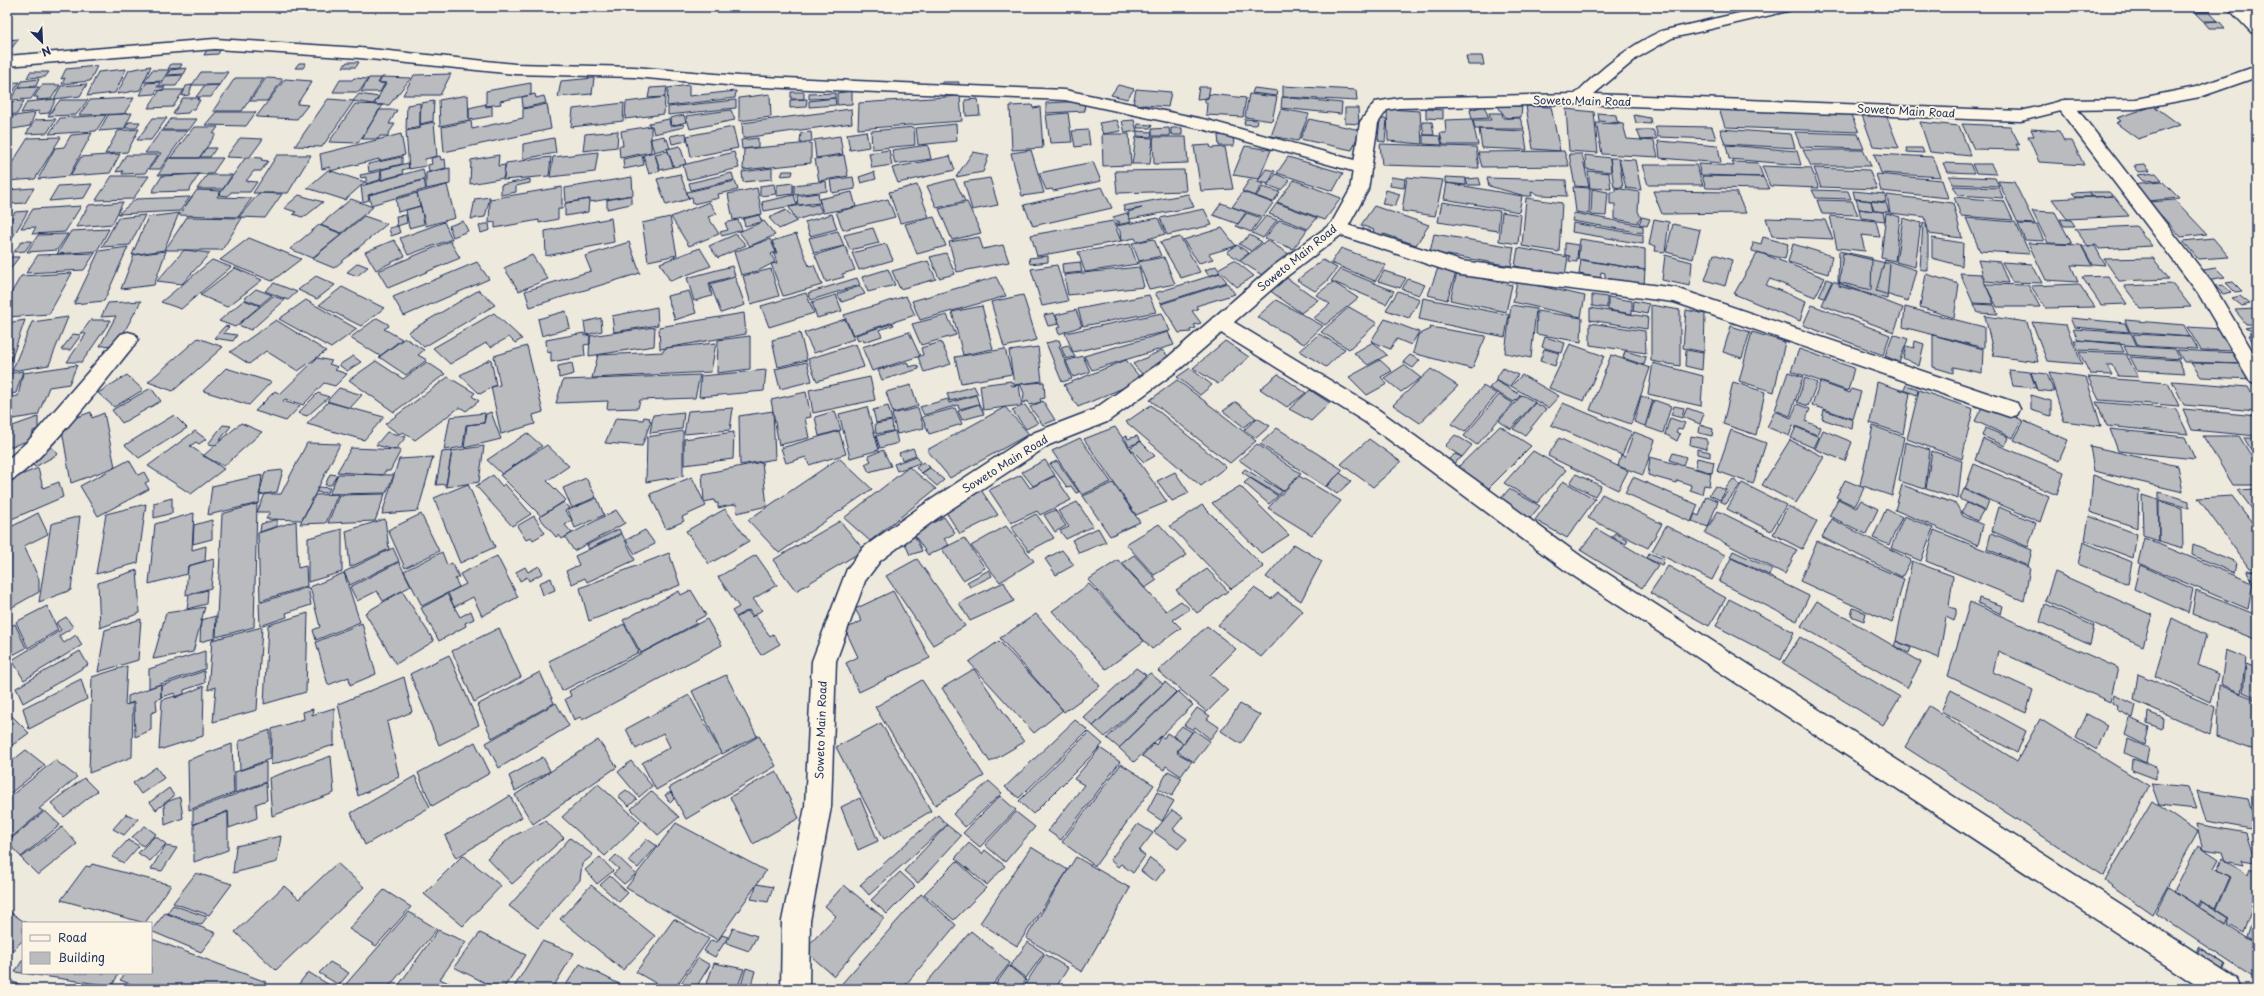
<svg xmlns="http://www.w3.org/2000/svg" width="2264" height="996" viewBox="0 0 2264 996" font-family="'Playpen Sans',sans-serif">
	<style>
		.building { fill: #babbbe; stroke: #1b2f5e }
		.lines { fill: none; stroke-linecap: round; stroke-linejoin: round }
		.service-casing { stroke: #1b2f5e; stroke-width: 3 }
		.minor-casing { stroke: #1b2f5e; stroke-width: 3 }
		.service { fill: #fcf5e5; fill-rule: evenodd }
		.minor { fill: #fcf5e5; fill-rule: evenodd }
		.labels { text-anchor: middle; stroke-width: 3.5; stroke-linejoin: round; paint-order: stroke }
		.street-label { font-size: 11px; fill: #1b2f5e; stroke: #fcf5e5 }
	</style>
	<rect width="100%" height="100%" fill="#eee9dd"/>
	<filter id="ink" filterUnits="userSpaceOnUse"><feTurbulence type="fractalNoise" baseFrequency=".025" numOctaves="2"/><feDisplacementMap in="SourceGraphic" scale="8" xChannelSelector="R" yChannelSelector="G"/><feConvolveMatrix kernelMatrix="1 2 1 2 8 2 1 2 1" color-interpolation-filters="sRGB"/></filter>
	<g filter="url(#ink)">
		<!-- building -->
		<path class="building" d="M2191 7H2207L2211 12H2196Z
			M2195 13H2210L2218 21H2203Z
			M2219 21 2225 28H2209L2204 22Z
			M19 39 9 51 7 52V40Z
			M221 49 218 54 204 55 207 50Z
			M1466 56H1482L1484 65H1468Z
			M347 62H359L356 67H343Z
			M299 63H306L303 68H295Z
			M171 64H182L180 68 168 69Z
			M97 66 90 81 62 84 65 78 61 79 66 69Z
			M151 66 140 90 117 94 129 70Z
			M187 68 184 74 167 75 170 70Z
			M126 69 115 93 87 96 98 72Z
			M152 70H169L162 81 144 82Z
			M30 72H49L45 77 27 78Z
			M201 72H228L219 85H192Z
			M451 74 440 95H403L414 75Z
			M183 75 176 86H159L166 76Z
			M382 77 411 78 389 105H374L386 83H379Z
			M235 78H264L242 111H213Z
			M266 78 283 79 267 101H250Z
			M354 78 368 79 359 92H333L340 80H352Z
			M369 78H381L378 83H385L380 92H361Z
			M594 78 592 94 558 97 561 81Z
			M39 79 36 86 19 87 22 81Z
			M285 79 312 81 297 104 308 105 297 119 256 117Z
			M20 82 13 92H7V83Z
			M160 82 157 87H165L163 90 156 91 155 94 140 95 146 83Z
			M942 82H959L958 89H941Z
			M531 83V95L500 101 501 104 486 106V91Z
			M87 84 80 96 54 99 61 86Z
			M42 85H60L51 99 37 100 38 97H34Z
			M192 85 189 95 182 96 186 86Z
			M219 85 211 97H196L204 86Z
			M689 85V96L736 91 735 98 667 106 668 88Z
			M1118 85 1134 89 1127 99 1111 95Z
			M1283 86 1356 90 1357 101 1283 97Z
			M39 87 31 99 10 100 18 88Z
			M667 87 665 97 648 98 650 88Z
			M1199 87H1210L1208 98 1197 99Z
			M1254 88 1278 91 1277 96 1252 93Z
			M1136 89 1171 92 1168 107 1133 104Z
			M160 90H184L173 107 148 108Z
			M852 91V104L837 105V93Z
			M791 92H804V99H791Z
			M835 93V98L809 99V94Z
			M359 94 379 97 373 104 353 101Z
			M535 94 536 98 544 96 546 103 523 108 522 97Z
			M770 94 771 117 739 121V98Z
			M1209 94 1246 98 1243 117 1206 115 1207 103H1205V98H1208Z
			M1249 94 1277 97 1272 121 1245 117Z
			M468 95 469 120 440 126 439 100Z
			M960 96 962 121 858 129 859 103Z
			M665 97 664 114 625 119 626 102Z
			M1282 97 1342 103 1341 114 1281 108Z
			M134 98 124 114 79 115 90 100Z
			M183 98H199L197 100H200L195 109H191L188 113 173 114Z
			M835 98 836 105 809 107V101Z
			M56 99 49 113 38 114 40 111 21 113 27 102Z
			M328 99 354 101 322 147 295 146Z
			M807 99 806 107 790 108V100Z
			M978 99 980 115 966 116 965 100Z
			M60 100H88L76 115 48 116Z
			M736 100V108L668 115V107Z
			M24 101 17 114 7 115V102Z
			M434 101 433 121 420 124 421 103Z
			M1084 101 1085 111 1046 113V103Z
			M420 103V127L406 130 407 105Z
			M624 103 623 121 571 127 573 109Z
			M355 104 383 105 358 143 329 142Z
			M486 104V107L492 106V116L469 120V108Z
			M547 104 551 129 444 152 442 127 471 121 472 129 523 118V109Z
			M1032 105 1033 108 1040 107 1043 148 1012 150 1010 106Z
			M1497 105 1522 106 1521 117 1506 118Z
			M1484 106 1489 118 1472 119 1470 110Z
			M1526 106 1551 107 1560 151 1533 149Z
			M2154 106 2180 125 2138 139 2116 123 2121 121 2117 118Z
			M1345 108H1358L1359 124 1345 123Z
			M1719 108 1850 113 1859 132 1725 127Z
			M851 109 852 123 743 138 742 123Z
			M1281 109 1309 114 1298 141 1271 136Z
			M1387 109 1420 111 1422 144 1388 141Z
			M1426 109 1443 110V119L1426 118Z
			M1566 109 1594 112 1598 153 1569 151Z
			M379 110H397L389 124H395L387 136H380L378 139H362Z
			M731 110 735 120 690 129 686 116Z
			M216 112H256L246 126 205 125Z
			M35 113 30 126 7 130V117Z
			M132 113 124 129 99 131 108 115Z
			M1068 113 1072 142 1050 143 1046 115Z
			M1489 113H1502L1503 118H1520L1524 129H1475L1473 120H1491Z
			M1598 113 1616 115 1617 121 1621 123 1599 121Z
			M106 115 96 131 49 134 60 118Z
			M684 115 686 122 671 126 670 118Z
			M1634 115 1650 118 1651 124 1636 123Z
			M1862 115 1887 117 1899 148 1873 146Z
			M153 118H167L151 140H137Z
			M56 119 47 133 26 134 35 120Z
			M171 119H197L189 130H163Z
			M669 119 670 126 683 124 684 127 654 134 652 126H649V123Z
			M1245 119 1257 120 1256 125 1244 124Z
			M1309 119 1360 130 1352 150 1300 139Z
			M1380 119H1387L1385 142 1379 141 1378 138Z
			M1472 119 1478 145H1443L1440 133H1446L1445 120Z
			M1117 120 1121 131 1103 134 1099 123Z
			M1134 120 1137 131 1125 133 1122 121Z
			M129 122H140L136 128H125Z
			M434 122 437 156 425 159 426 166 409 169 406 131 421 128 420 125Z
			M1422 122H1432L1434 135H1424Z
			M1920 122 1959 126 1971 156 1930 152Z
			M1596 123 1623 124 1627 139 1654 141 1658 157 1602 154Z
			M956 124 957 141 918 145 916 128Z
			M1138 124 1152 125 1151 128H1137Z
			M1962 124 2010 126 2020 145 2016 144 2019 150 1974 149Z
			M651 126V152L620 158 619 146H623L621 131Z
			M1655 126 1712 127 1716 139 1658 137Z
			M194 127H218L213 134H216L199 158H170Z
			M733 127 738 148 691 157 687 136Z
			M914 127 915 145 872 149 871 131Z
			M1169 128 1170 136H1152V129Z
			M1171 128H1182V135H1174L1171 134Z
			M139 129 127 152 105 154 118 131Z
			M1479 129 1524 131 1527 150 1482 148Z
			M1720 129 1791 134 1795 148 1725 144Z
			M2031 129 2059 131 2064 141H2072L2084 165 2039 162 2028 136H2034Z
			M1088 130 1090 145 1075 147 1072 131Z
			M1637 130H1653L1657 139 1641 140Z
			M161 131H187L160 169H149L161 153H145Z
			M618 131 617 147 583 151 585 134Z
			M866 131 869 147 850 150 847 134Z
			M1137 131 1152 132 1151 137 1137 136Z
			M811 132 812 141 800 143 801 133Z
			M1795 132 1858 134 1864 149 1801 147Z
			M92 133 69 176 38 179 55 148 64 147 71 135Z
			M686 133 687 141 672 144 670 136Z
			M401 134 405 155 379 161V159L330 171V167L322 169 320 154Z
			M1102 134H1129L1131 165 1103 166Z
			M1218 135H1233L1234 146H1219Z
			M1423 135 1440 136 1442 145 1423 144Z
			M664 136 665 140 667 139 670 148 654 152 650 139Z
			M840 136 843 154 816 158 814 140Z
			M61 137 35 179 7 181V171L28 138Z
			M1136 137 1153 138 1150 164H1132Z
			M1153 137H1186L1188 163 1154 164Z
			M240 138 263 139 249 158 226 157Z
			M554 138 556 153 523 159V144Z
			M758 138V147L742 149 741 140Z
			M1658 141 1718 146 1721 163 1660 158Z
			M811 143V163L743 170 744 149Z
			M1380 144 1476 147 1479 168 1382 165Z
			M928 145 931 159 895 164 892 150Z
			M1210 145 1211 148 1225 147 1233 189 1201 191 1194 146Z
			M1726 145 1797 151 1801 165 1729 159Z
			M680 146 686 164 674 167 667 149Z
			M1245 146 1271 150 1259 179 1233 175Z
			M206 148H216L210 157H200Z
			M1906 148H1922L1924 153 1907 152Z
			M889 150 892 165 872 168 869 153Z
			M1031 150 1044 193 1022 196 1011 153Z
			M1803 150H1863L1871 166H1811Z
			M668 151 673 167 660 170 655 154Z
			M1564 151 1569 166 1482 167 1478 152Z
			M598 152 595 172 550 177 553 157Z
			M654 152 660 171 649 174 643 155Z
			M734 152 739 168 687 180 683 165Z
			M973 152 989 155 983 172 956 177Z
			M120 154 110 173 70 176 81 157Z
			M1569 154H1582L1589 187 1575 186Z
			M1874 154 1933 157 1941 177 1881 173Z
			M126 155H158L145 173 122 174 123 171 116 172Z
			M277 155H311L288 193H253Z
			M499 155 498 166 505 165 504 178 470 184 471 160Z
			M642 155 644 165 624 169 623 159Z
			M844 155 848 176 819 181 815 159Z
			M1585 155 1610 158 1611 172 1586 169Z
			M440 156 441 160 445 159 446 168 429 172 428 165 432 164 431 158Z
			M950 156 955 170 898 183 892 168Z
			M246 157 262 158 261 160 268 161 261 171H254L246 181 257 182 250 192H231L228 196 219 195Z
			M402 157V164L369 172 368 164Z
			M551 157 549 176 503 180 506 163Z
			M1288 157 1343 173 1333 191 1277 173Z
			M169 158H223L212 174 158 175Z
			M1610 158H1619L1623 188 1614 187Z
			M1619 159 1635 160 1641 190 1626 188Z
			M1093 162 1101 181 1053 191 1052 189 1046 190 1039 173Z
			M1732 162 1758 163 1763 177 1701 175 1698 164 1734 166Z
			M408 163 409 168 402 170 403 174 380 180 382 177 381 170Z
			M1943 163 1970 164 1974 173 1947 172Z
			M1972 164H1991L1996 174 1976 173Z
			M1642 165H1696L1703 185H1648Z
			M2145 165 2150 171 2139 172 2134 166Z
			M1762 166 1811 168 1819 188 1770 186Z
			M450 168V184L426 189V173Z
			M772 168V179L743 182 742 172Z
			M1814 168 1869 170 1877 189 1821 187Z
			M423 169 425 179 368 195 369 200 363 202 361 186Z
			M1266 169 1275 171 1268 184 1258 181Z
			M328 170 365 182 345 200 307 188Z
			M1184 170 1186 191 1117 193 1115 171Z
			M381 171 380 180 366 184V177L361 178 360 175Z
			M783 171H793L792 175 781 176Z
			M1588 171 1609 173 1611 189 1590 188Z
			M874 172 876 179 861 183 859 177Z
			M732 173 734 180 691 190 689 183Z
			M2156 173 2162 180 2143 181 2137 175Z
			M199 174 189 191 152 192 162 176Z
			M680 174 689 199 666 205 657 179Z
			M1276 174 1290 180 1281 190 1267 185Z
			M1876 174 1942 180 1948 198 1881 191Z
			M207 175H232L223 189H197Z
			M112 176H149L133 199 96 200Z
			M1702 176 1763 177 1769 189 1706 188Z
			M1949 176 1995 178 1999 186 1953 184Z
			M632 177 633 195 590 202V199L566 203 565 188Z
			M853 177 855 189 832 193 830 180Z
			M1391 177 1405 179 1404 188 1390 186Z
			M1407 177 1443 180 1435 216 1402 211Z
			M1445 177 1466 178V185L1445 183Z
			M990 178 998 205 972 210 964 182Z
			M1479 178 1481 185H1468L1466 179Z
			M1487 178 1566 180 1567 196 1539 195 1531 192 1532 196H1525L1489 186Z
			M530 179V183L516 186V192L501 195V185Z
			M954 179 965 201 937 208 927 186Z
			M1250 179 1263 184 1255 196 1242 191Z
			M424 180 426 189 371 205 369 195Z
			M1294 180 1341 198 1325 220 1277 202Z
			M735 181 738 190 718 194 719 198 693 204 692 197 688 198 687 192Z
			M826 181 827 191 794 195V185Z
			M1998 181 2014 182 2035 224 2018 223Z
			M2162 181 2179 198 2147 201 2131 184Z
			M793 183V194L777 196V185Z
			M1447 183 1522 196 1519 212 1444 199Z
			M92 184 84 198 49 201 58 186Z
			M774 184 776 194 760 196V186Z
			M447 185 455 218 426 226 417 193Z
			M917 185 929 217 900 223 889 192Z
			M1953 186 1999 188 2003 198 1958 195Z
			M562 187V209H558V219L539 223V220L495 228V222L489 223 490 199Z
			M1102 187 1112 208 1033 226 1024 205Z
			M1263 187 1280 192 1273 202 1256 196Z
			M1573 187 1590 188 1589 214 1576 212Z
			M34 188 25 203 7 204V190Z
			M757 188 762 214 733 220 728 194Z
			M1615 188 1639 192 1638 211 1641 218 1638 220V223L1615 219V204H1610V192H1615Z
			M1592 189 1608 192 1606 216 1591 215Z
			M197 190 221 191 217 197 252 198 238 217 179 215Z
			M1386 190 1400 194 1395 206 1382 204Z
			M1812 190 1848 191 1851 199 1816 198Z
			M1653 191 1736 192 1746 213 1662 214Z
			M1853 191 1885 194 1886 202 1855 199Z
			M852 192 856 207 823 213 819 199Z
			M1243 192 1273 203 1263 217 1232 207Z
			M2089 192H2109L2113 196 2093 197Z
			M2089 192 2092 197H2076L2072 193Z
			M259 193 282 194 265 218 239 217Z
			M417 193 420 206 398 212 396 199Z
			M818 193 820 203 798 205 797 196Z
			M1188 194 1194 207 1130 219 1128 212 1142 208 1125 211 1123 206Z
			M299 195 323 202 307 215 302 217 293 214 296 212 284 208Z
			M631 195V204L607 209V200Z
			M794 195 797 205 764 211 762 202Z
			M1887 195 1953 203 1962 238 1929 234 1925 217 1890 213Z
			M2114 196 2129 216 2067 219 2052 199Z
			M190 197 180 211 118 214 136 199Z
			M490 197 485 217 471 219 475 199Z
			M1954 197 2004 201 2013 220 1961 216Z
			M1526 198 1562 203 1559 252 1522 246Z
			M351 199 373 207 342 233 320 225Z
			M589 199 588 212 565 216V203Z
			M888 199 895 217 843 230 836 212Z
			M1856 199 1871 201 1873 211 1859 209Z
			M1817 200 1852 201 1858 215 1822 214Z
			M2175 200 2207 234 2181 237 2149 202Z
			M1871 201 1886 203 1889 212 1874 211Z
			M123 202 112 224 76 227 89 205Z
			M709 202 717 214 708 217 719 234 689 246 671 217Z
			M967 202 981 233 952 240 939 209Z
			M1442 202 1500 211 1498 231 1438 222Z
			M1221 203 1246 212 1238 224 1213 215Z
			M1277 203 1317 218 1308 229 1269 214Z
			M809 204 810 206 818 204 822 212 796 220 789 207Z
			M81 206 65 232 32 234 36 227 21 228 33 209Z
			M421 206 424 224 409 228 406 210Z
			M1374 206 1429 225 1416 245 1384 234 1381 240 1371 236 1374 230 1361 225Z
			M1204 209 1212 225 1167 235 1160 218Z
			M1859 209 1883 212 1885 221 1861 218Z
			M786 210 797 221 779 229 769 218Z
			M28 211 7 247V226L15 212Z
			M2032 211 2055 212 2072 244 2048 243Z
			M1502 212 1521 215 1518 244 1499 241Z
			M179 213 164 250 132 255 148 217Z
			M1127 213 1131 222 1117 225 1116 223H1120L1119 221H1115L1113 217Z
			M1247 213 1261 218 1251 232 1236 226Z
			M1574 213 1643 226V233L1572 221Z
			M1886 213 1900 217 1895 261 1881 258Z
			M832 214 837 229 810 236 805 222Z
			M145 215 130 245 102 247 118 218Z
			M406 215 407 223 397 226 396 216Z
			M759 215 762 222 745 226 743 219Z
			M364 216 387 224 334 268 312 259Z
			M1266 216 1277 220 1263 238 1252 233Z
			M1830 216 1876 221 1880 237 1861 235 1865 251 1837 248Z
			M187 217 242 218 222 250H165Z
			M670 217 677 255 648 261 642 223Z
			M934 217 946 246 917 254 905 224Z
			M1642 217 1650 219 1647 226 1639 224Z
			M611 218 614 242 546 256 545 231Z
			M1158 218 1165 234 1137 242 1135 238 1121 241 1120 231 1116 226Z
			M1766 218 1825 220 1833 239 1772 236Z
			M1903 218 1921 223 1915 267 1896 262Z
			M1966 218 2015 222 2030 254 1980 251Z
			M1654 219 1669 222 1665 252 1655 251 1656 246 1649 245Z
			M2060 219 2071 220 2075 226H2064Z
			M738 220 742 230 722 236 720 232 728 230 725 223Z
			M1279 220 1307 230 1293 249 1265 238Z
			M463 221 468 231 453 237 449 226Z
			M764 221 775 235 750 246 739 232Z
			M1113 221 1121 241 1037 256 1031 235Z
			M444 222 452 239 408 255 400 238Z
			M1573 223 1643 235V244L1572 232Z
			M1923 223 1926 224 1928 237V271L1920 269Z
			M484 224H489L490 230 481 233 479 226Z
			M1673 224 1700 230 1693 259 1666 252Z
			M2018 224 2037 225 2044 241 2025 240Z
			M319 225 342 234 312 258 290 249Z
			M398 226 400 233 391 236 389 228Z
			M2136 226 2152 246 2099 249 2096 245 2088 246 2075 229Z
			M873 228 879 243 850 250 844 235Z
			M1222 228 1236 246 1209 254 1213 259 1199 263 1183 240Z
			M109 229 97 251 57 254 71 231Z
			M838 231 844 246 814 253 809 238Z
			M68 234 57 250 27 252 38 235Z
			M736 234 746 245 718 258 709 246Z
			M796 234 809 266 814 265 822 285 783 296 771 264 777 263 774 254 777 253 772 241Z
			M1434 234 1514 247 1511 266 1430 252Z
			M1250 235 1262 242 1251 251 1239 244Z
			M979 237 983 249 1003 245 1009 262 957 272 949 242Z
			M1180 237 1200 272 1181 278 1160 242Z
			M1763 237 1788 244 1785 259 1752 251 1753 242 1761 244Z
			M249 238 301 259 272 281 220 260Z
			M1932 238 1963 243 1962 266 1932 258Z
			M2213 238 2229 257 2198 259 2183 241Z
			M770 239 776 252 771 254 775 262 758 271 741 275 734 252Z
			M1154 239 1161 256 1139 261 1132 243Z
			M1580 239 1645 249V270L1578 259Z
			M394 240 405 256 376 270 365 252Z
			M1267 240 1289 254 1262 275 1240 261Z
			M22 241H32L25 251 14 252Z
			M450 241 460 258 388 288 378 271Z
			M629 242 640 273 530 307 525 291 591 271 585 256Z
			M1565 243 1578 245 1577 262 1569 261 1570 256 1565 255Z
			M2028 243 2081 245 2092 266 2071 265 2078 282 2046 280Z
			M886 244 893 260 859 270 852 253Z
			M1130 244 1137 264 1085 272 1078 252Z
			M1793 244 1832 256 1828 274 1788 262Z
			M1237 245 1249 253 1239 260 1227 252Z
			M845 246 855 270 842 274 844 277 826 282 815 255Z
			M2082 246H2095L2105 265 2092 264Z
			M128 247 104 301 74 304 99 251Z
			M700 248 711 266 670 281 660 263Z
			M1341 248 1386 265 1375 281 1331 263Z
			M1518 248 1568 257 1565 276 1515 266Z
			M184 250 210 253 182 284 157 281Z
			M166 251 154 285 121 289 134 255Z
			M1839 251 1872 258 1871 290 1838 282Z
			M1758 252 1825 278 1815 297 1770 279 1766 285 1806 301 1800 321 1734 294Z
			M95 253 84 270 26 273 38 255Z
			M946 253 955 274 939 278 930 257Z
			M1843 253 1890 264 1887 299 1839 286Z
			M1714 254 1732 260 1725 286 1705 280Z
			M532 255 548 279 519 291 504 268Z
			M1665 255 1692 262 1690 286 1662 280Z
			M1048 256V262L1030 264 1029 258Z
			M7 257H19L8 272H7Z
			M1164 257 1175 284 1149 289 1138 262Z
			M2153 258 2169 279 2119 281 2104 259Z
			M212 260 231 267 181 309 161 302Z
			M1234 260 1254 276 1237 287 1218 269Z
			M1323 260 1337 268 1327 281 1315 291 1297 280Z
			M1581 260 1645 270 1644 285 1605 278V273L1601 272 1600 278 1579 274Z
			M1885 260 1916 270 1908 301 1876 291Z
			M1978 260 2000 262 2008 283 1985 281Z
			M928 261 936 279 900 289 892 271Z
			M477 262 489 279 404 316 393 297Z
			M1080 262 1082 272 1063 274 1062 264Z
			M2002 262 2032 264 2042 283 2012 282Z
			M358 263 368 267 357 276 347 272Z
			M1057 265 1068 301 1042 306 1031 269Z
			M732 266 735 276 709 283 712 296 694 301 687 278Z
			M1216 266 1220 272 1209 276 1205 270Z
			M1139 267 1144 287 1068 295 1064 275Z
			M235 268 262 280 227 307 200 295Z
			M1438 268 1456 273 1447 300 1428 295Z
			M2216 268 2225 277 2206 280 2197 271Z
			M771 269 779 296 751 304 743 276Z
			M888 269 895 285 868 292 862 277Z
			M1340 269 1394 291 1386 304 1331 281Z
			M1384 271 1406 278 1400 288 1378 281Z
			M72 273 49 314 7 317V300L21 276Z
			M1220 273 1227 282 1161 303 1155 293Z
			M1457 273 1512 285 1506 312 1450 300Z
			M1960 273 1981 274 1994 304 1973 303Z
			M1926 274 1959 284 1954 318 1920 307Z
			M316 276 335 285 317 299 298 290Z
			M2108 276 2127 304 2101 305 2082 277Z
			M735 277 745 305 721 313 710 284Z
			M996 277 1006 296 920 320 912 301Z
			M857 278 860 285 811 300 808 293Z
			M1287 278 1318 300 1301 313 1269 290Z
			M1408 279 1425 285 1419 295 1402 289Z
			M1827 279 1832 281 1824 298 1819 296Z
			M1517 281 1585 296 1581 317 1513 302Z
			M1833 281 1903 308 1894 332 1822 305Z
			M1333 282 1358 298 1325 325 1314 318 1330 304 1316 295Z
			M2233 282 2242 291 2235 292 2226 283Z
			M274 283 297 292 288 300 265 291Z
			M1227 283 1235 294 1196 306 1198 309 1192 311 1201 323 1194 325 1196 328 1190 330 1191 332 1179 333 1161 304Z
			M1985 284 2028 285 2040 307H1997Z
			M2079 284 2095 307 2045 308 2031 286Z
			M2173 284 2191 307 2141 309 2124 286Z
			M2223 285 2231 292 2223 294 2215 286Z
			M860 286 865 294 842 302 837 294Z
			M342 287 384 308 361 326 319 305Z
			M256 289 272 295 260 305 244 299Z
			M479 290 495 305 424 347 408 332Z
			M689 291 696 313 675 320 667 296Z
			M1398 291 1420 299 1409 318 1386 310Z
			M806 293 814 313 769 327 761 306Z
			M836 295 842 311 817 318 812 302Z
			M1023 295 1037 340 1004 347 991 302Z
			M1149 295 1156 312 1083 326 1078 309Z
			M1592 295 1607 297V308L1592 306Z
			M273 296 285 300 251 330 238 325Z
			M906 296 915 315 853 335 844 315Z
			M2240 296 2250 304 2242 306 2232 298Z
			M1608 297 1632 301V314L1608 310Z
			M1423 298 1509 315 1505 337 1419 319Z
			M244 300 260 306 235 327 219 321Z
			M306 300 357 329 331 348 279 319Z
			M1276 300 1323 326 1304 344 1257 317Z
			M141 301 117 345 100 346 116 316 101 317 108 303Z
			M1634 301 1649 304 1647 314 1633 311Z
			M1974 304 1994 305 1998 314 1978 313Z
			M1511 305 1536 309 1531 358 1505 353Z
			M1651 305 1680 310V366L1651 361Z
			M1812 305 1890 335 1883 355 1803 325Z
			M982 306 993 349 963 355 952 312Z
			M657 307 658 325 614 332 612 316Z
			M1349 307 1377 323 1349 349 1321 332Z
			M1905 307 1984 327V348L1903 327Z
			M1590 308 1648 317 1647 329 1590 320Z
			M2257 309V324H2246L2235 310Z
			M1076 310 1082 326 1059 334 1057 328 1061 327 1056 315Z
			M1686 310 1705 314 1704 352 1683 348Z
			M566 311 570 328 542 336 538 319Z
			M1537 311 1582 318 1581 342 1536 334Z
			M494 313 522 339 515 343 509 337 491 347 486 343 450 364 433 348Z
			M744 313 746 334 660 349 659 327Z
			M1054 313 1059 324 1048 326 1044 315Z
			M1162 313 1170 331 1073 352 1065 333Z
			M947 315 956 335 921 345 912 324Z
			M1985 316 2027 322 2038 362 1994 356Z
			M68 317 49 365 12 371 32 322Z
			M377 318 388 324 389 326 384 329 402 339 380 356 350 338Z
			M601 318 602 331 586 335 584 322Z
			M2070 318 2125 323 2129 332 2074 327Z
			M845 319 854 339 814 353 804 333Z
			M1385 319 1419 332 1411 345 1397 339 1390 349 1371 341Z
			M25 320 7 372V323Z
			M91 320H111L82 362H67L86 334 81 333Z
			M276 320 326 351 298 371 266 351 249 364 230 352Z
			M2125 320 2184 325 2190 337 2130 332Z
			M2032 322 2066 325 2082 364 2047 361Z
			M893 323 894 325 879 330 882 336 864 342 863 339 858 341 856 335Z
			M1590 323 1645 331 1646 353 1590 345Z
			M225 326 229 327 223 333 237 335 233 341 214 338Z
			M1731 326 1750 332 1742 358 1723 352Z
			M2255 326 2257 335H2251L2249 333 2254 332 2245 328Z
			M655 327 654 346 589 356 590 336Z
			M1430 327 1486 336 1472 369 1413 353 1418 335 1431 329Z
			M2187 327 2222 329 2237 351 2201 350Z
			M2073 329 2131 333 2137 346 2078 340Z
			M909 332 920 356 872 371 862 347Z
			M1168 332 1174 345 1092 370 1084 356Z
			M1752 332 1785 342 1774 392 1739 381Z
			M584 333V336L590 335V344L584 345 585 356 551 362V352L547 353 546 340Z
			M800 333 807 360 778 367 772 340Z
			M73 334 81 335 70 350H61Z
			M1319 334 1345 349 1326 367 1300 351Z
			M1893 334 1908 339 1899 362 1885 356Z
			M2133 334 2191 337 2198 349 2138 346Z
			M1933 335 1983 349 1982 373 1953 367V373L1933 367Z
			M2249 335 2257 336V343H2253Z
			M750 336V369L717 373 718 340Z
			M1545 337 1565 343 1562 353 1542 347Z
			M198 338 223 347 173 391 148 382Z
			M405 338 424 350 418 355 427 360 406 375 379 357Z
			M1059 340 1061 345 1059 346 1072 379 1062 382 1046 343Z
			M2074 340 2120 343 2124 352 2078 350Z
			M1225 341 1249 357 1218 384 1193 368Z
			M1915 341 1924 344 1919 366 1903 358 1906 346 1914 348Z
			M941 342 951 364 924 372 918 357 923 355 921 348Z
			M1373 342 1387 355 1368 365 1354 353Z
			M716 343 711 372 592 378 598 355 663 352 665 348Z
			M856 344 864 367 817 381 808 359Z
			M1570 344 1604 356 1584 401 1549 388Z
			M1068 345 1075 357 1066 359 1061 347Z
			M527 346 543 412 533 415 535 424 501 434 491 387 500 385 494 356Z
			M2124 346 2175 349 2180 359 2128 355Z
			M1038 347 1042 381 1014 385 1009 351Z
			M1005 349 1012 374 961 383 955 357Z
			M1544 349 1559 353 1555 366 1540 361Z
			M1799 349 1854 368 1848 391 1791 371Z
			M1162 350 1171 359 1143 375 1133 364Z
			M1686 350 1703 353 1702 370 1685 366Z
			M2177 350 2238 353 2244 364 2184 362Z
			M1625 351 1646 357 1644 365 1623 358Z
			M2079 352 2126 354 2138 377 2118 376 2112 365H2107L2112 375 2090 374Z
			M1410 355 1420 360 1413 368 1403 362Z
			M1611 355 1650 368 1631 424 1590 410Z
			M353 356 361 362 347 371 339 365Z
			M1083 356 1090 372 1073 377 1066 361Z
			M2130 357 2178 360 2185 373 2137 370Z
			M317 358 332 361 329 364 338 367 335 370 347 374 335 386 324 383 303 405 285 399 283 401 300 406 286 421 255 411 275 391 280 394Z
			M491 359 496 385 480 394 460 375Z
			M1126 360 1142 380 1078 407 1064 385Z
			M1380 360 1392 371 1381 377 1387 384 1367 395 1349 377Z
			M376 361 403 379 427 362 445 374 394 412 349 380Z
			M807 362 812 381 780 389 775 369Z
			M907 362 909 367 917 365 919 369 882 380 878 370Z
			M572 363 574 374 559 378 558 366Z
			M1653 363 1703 376 1701 406 1648 394Z
			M2191 363 2246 364 2255 379 2201 377Z
			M77 365 69 384 49 387 38 415 7 420V409L11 397 18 396 23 373Z
			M1404 365 1421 378 1401 392 1384 378Z
			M226 368 271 382 249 405 203 391Z
			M1190 368 1212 385 1200 395 1177 377Z
			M1503 368 1518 375 1509 387 1495 380Z
			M1431 369 1458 386 1420 423 1393 405Z
			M766 370 764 391 699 397 701 376Z
			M2009 370 2030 372 2036 388 2013 386Z
			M23 371 16 393 7 395V374Z
			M1788 372 1803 377 1790 416 1775 410Z
			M2031 372 2047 374 2054 392 2037 390Z
			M2049 372 2086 377 2101 426 2064 421Z
			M1278 374 1306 393 1287 407 1260 389Z
			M127 375 143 390 114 407 98 393Z
			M700 375 695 398 640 400 638 408 607 409 608 401 556 403 563 380Z
			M1522 375 1559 396 1548 408 1511 386Z
			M448 377 475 393 472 396 479 401 466 411 460 407 415 440 403 432 399 434 385 424Z
			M870 377 875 400 813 413 809 390Z
			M2088 377 2168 383 2179 406 2099 400Z
			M1805 378 1817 383 1808 406 1797 402Z
			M1177 380 1224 416 1256 441 1230 463 1211 449 1150 400Z
			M1011 381 1012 386 1019 385 1022 405 983 410 980 385Z
			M1496 381 1521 395 1514 402 1489 388Z
			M2172 381 2248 387 2257 404V411L2184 405Z
			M1044 382 1045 398 1040 399 1041 402 1029 405 1028 401 1023 403 1024 393 1020 384Z
			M1733 382 1765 392 1756 435 1723 424Z
			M1820 382 1850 393 1851 389 1861 392 1853 419 1812 405Z
			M1877 382 1910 393 1903 434 1870 423Z
			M911 385 918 406 893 413 886 392Z
			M1906 385 1918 389 1917 395 1904 390Z
			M974 386 978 394 950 401 947 394Z
			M1483 386 1497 394 1465 432 1451 424Z
			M151 388 161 401 122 423 112 410Z
			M339 388 362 395 350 408 327 401Z
			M1310 390 1330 403 1311 421 1289 409Z
			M1919 390 1973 409 1962 459 1907 439Z
			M806 392 811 417 805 418 809 438 779 445 771 400Z
			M318 393 329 397 307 416 298 413Z
			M976 395 979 404 959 409 958 405 924 415 920 407 948 399 949 403Z
			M1499 395 1513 403 1477 445 1464 436Z
			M1522 395 1535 402 1511 429 1499 421Z
			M2031 395 2051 401V416L2031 410Z
			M1641 396 1653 400 1645 426 1634 422Z
			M1654 400 1671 406 1663 433 1646 427Z
			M1043 401 1055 420 1043 425 1030 407Z
			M328 402 384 417 364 440 307 424Z
			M1236 402 1256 418 1244 427 1223 411Z
			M2096 402 2176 409 2188 434 2107 426Z
			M1535 403 1546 409 1525 435 1513 429Z
			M1563 403 1632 432 1622 455 1551 425Z
			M1984 403 2022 420 2013 438 1975 421Z
			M979 404 984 414 962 420 958 411Z
			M1797 404 1810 409 1805 421 1820 427 1817 435 1793 425 1789 436 1767 427 1775 411 1791 418Z
			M1025 405 1038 423 1026 429 1012 410Z
			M1151 405 1226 467 1201 486 1126 422Z
			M888 406 892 420 876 423 873 410Z
			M1674 406 1684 408 1682 418 1671 415Z
			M867 407 879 450 850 458 839 414Z
			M1005 407 1029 434 950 478 927 450Z
			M733 408 730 430 684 434 688 411Z
			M918 408 924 428 897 434 892 414Z
			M955 408 962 424 929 434 922 417Z
			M1687 408 1704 414 1700 424 1683 417Z
			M2183 409 2257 416V436L2192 430Z
			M1824 410 1853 420 1852 429 1822 419Z
			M773 411 775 459 740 465 739 416Z
			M835 411 841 430 819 436 815 417Z
			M91 412 92 418 104 413 115 467 71 483 62 430 67 428 66 421Z
			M491 412 501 439 464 448 467 425 484 423 486 414Z
			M684 412 682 429 650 433 653 415Z
			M485 413 484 423 466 425 463 447 444 450 450 417Z
			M174 415 187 428 139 458 125 445Z
			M38 417V429L33 431V439L7 448V428Z
			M644 417 650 418 649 420 651 421 642 446 605 443 616 418 643 420Z
			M1257 418 1270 426 1256 438 1244 430Z
			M1670 418 1685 423 1682 429 1678 428 1676 432 1680 434 1677 441 1665 434Z
			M892 421 893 431 876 434 875 424Z
			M2024 421 2068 440 2059 461 2014 440Z
			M241 423 262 432 224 466 203 456Z
			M223 425 231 426 216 445 208 444Z
			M1700 425 1713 429 1712 436 1699 433Z
			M1500 426 1531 446 1486 491 1454 471Z
			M1873 426 1904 437 1892 496 1860 485Z
			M1115 427 1167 502 1136 515 1084 439Z
			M1796 427 1819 437 1814 448 1791 438Z
			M1277 428 1343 470 1326 487 1260 444Z
			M1985 428 2008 437 2005 446 1982 436Z
			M2110 429 2185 437 2195 459 2118 451Z
			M1731 430 1766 443 1753 484 1717 471Z
			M1823 430 1852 442 1845 461 1815 449Z
			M195 431 206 439 199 444 196 442 190 446 224 469 191 494 148 466Z
			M683 431V476L646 482 647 437Z
			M839 431 846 454 809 465 806 457 786 463 781 448Z
			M895 431 898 443 880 448 876 436Z
			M387 432 406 437 395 450 376 445Z
			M734 432 733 459 684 465V439Z
			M1634 432 1655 440 1643 475 1618 466 1621 455 1625 457Z
			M527 433 542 446 502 474 487 460Z
			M1455 435 1472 445 1462 457 1445 446Z
			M1127 436 1128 439 1137 436 1140 442 1129 446 1124 437Z
			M1691 436 1707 439V449L1690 445Z
			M2203 436H2239L2257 465V485H2233Z
			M1080 438 1111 482 1082 495 1052 451Z
			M1559 438 1628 471 1618 490 1548 456Z
			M2244 438H2257V460Z
			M1369 439 1401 462 1373 487 1341 464Z
			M1983 439 2064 472 2057 495 1975 460Z
			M1790 440 1824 457 1796 503 1762 485Z
			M1140 441 1155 456 1144 462 1130 448Z
			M1905 442 1930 450 1925 489 1899 481Z
			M307 443 340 444 302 520 266 519 270 512H257L265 494H281Z
			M1257 444 1301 474 1283 491 1239 460Z
			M50 445 58 454 35 467 27 459Z
			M547 445 569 466 547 481 566 500 541 516 500 475Z
			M484 446 479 482 446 487 452 451Z
			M2090 446 2178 466 2183 492 2094 471Z
			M351 448 401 450 390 471H385L383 475 337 472Z
			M913 448 916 455 902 460 899 453Z
			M1697 449 1710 452V457L1697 454Z
			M883 450 891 466 869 472 865 464 871 461 868 456Z
			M452 451 446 484 436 485 442 452Z
			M1533 451 1566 470 1537 503 1504 483Z
			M1932 451 1962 461 1958 499 1926 489Z
			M1673 453 1686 457 1683 465 1670 460Z
			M1455 454 1462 457 1449 467 1444 463Z
			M917 456 920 463 897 471 894 464Z
			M433 457 418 511 382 514 399 459Z
			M1650 457 1711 473 1709 486 1704 485 1702 494 1690 490 1691 485 1677 480 1676 483 1648 475Z
			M839 458 872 489 779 553 748 520Z
			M1697 458 1714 462 1712 473 1695 468Z
			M129 460 138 475 144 472 149 481 145 483 149 489 98 516 80 486Z
			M1045 460 1055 475 1033 486 1022 472Z
			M1057 461 1079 492 1076 493 1071 486 1067 487 1050 464Z
			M762 462 767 506 737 513 736 504 718 508V503H715L714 500 704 502 702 474Z
			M923 462 930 467 922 473 916 468Z
			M1974 464 2049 496 2040 522 1965 489Z
			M909 467 936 489 870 541 844 518Z
			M38 468 43 488 59 482 63 497 7 521V481Z
			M930 468 944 480 937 486 922 473Z
			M1245 469 1282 491 1279 495 1254 480 1242 472Z
			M283 470 277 492 259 495 265 472Z
			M1175 472 1189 493 1172 501 1157 481Z
			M1340 473 1351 481 1337 494 1326 486Z
			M330 474 337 475 331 485H325Z
			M338 474 394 475 386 493 329 494Z
			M1576 474 1601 486 1595 496 1570 483Z
			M262 475 259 503 208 515 212 486Z
			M493 475 502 486 505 484 531 514 512 526 476 486Z
			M1021 475 1030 488 1055 476 1071 500 1040 515 1037 511 1011 523 989 490Z
			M2093 475 2139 491 2138 528 2090 512Z
			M1299 476 1341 501 1312 535 1268 508Z
			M692 477 706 506 682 517 684 521 666 529 650 494Z
			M1633 477 1698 505 1691 522 1625 493Z
			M586 478 596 497 572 508 563 488Z
			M1250 478 1278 496 1269 504 1244 483Z
			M1733 479 1740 485 1726 504 1720 501 1728 491 1725 489Z
			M1845 480 1864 488 1855 506 1836 497Z
			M1563 481 1595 499 1567 538 1535 520Z
			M1113 483 1140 522 1110 536 1083 496Z
			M1742 483 1786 505 1771 531 1727 509Z
			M468 484 495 547 460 563 434 498Z
			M1902 485 1956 504 1963 516 1983 525 1978 545 1895 510Z
			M1240 486 1289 535 1261 553 1212 503Z
			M1715 486 1726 490 1720 500 1709 495Z
			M319 487 330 488 327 493 316 492Z
			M1509 489 1540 506 1530 518 1500 500Z
			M1964 489 1989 501 1985 511 1960 499Z
			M2257 489V516L2238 490Z
			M981 490 998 515 960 534 944 509Z
			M2159 492 2189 501V508L2159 500Z
			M338 494 326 523 300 524 315 495Z
			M385 494 375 521 328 523 339 495Z
			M1602 494 1662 524 1648 548 1588 518Z
			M2142 495 2158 500 2159 541 2143 536Z
			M1706 496 1718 501 1708 527 1692 521 1695 514 1699 516Z
			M2232 496 2257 529V567L2249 568 2198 498Z
			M172 498V513L154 518V503Z
			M597 498 604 515 575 528 568 510Z
			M1838 499 1856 508 1861 500 1878 509 1866 534 1829 516Z
			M2159 501 2182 508 2183 548 2159 541Z
			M564 502 570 508 565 511 572 520 565 525 572 533 562 539 559 535 556 537 539 517Z
			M1077 502 1093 526 1066 539 1060 531 1069 527 1058 511Z
			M1967 503 1983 511 1977 521 1961 512Z
			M146 504 138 563 96 574 106 514Z
			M257 504 254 627 216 637 222 514Z
			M1202 505 1264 567 1231 589 1170 526Z
			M1788 506 1817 521 1802 549 1773 534Z
			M1999 507 2036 523 2028 547 1992 531Z
			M725 509 749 541 709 564 686 531Z
			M1886 509 1902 517 1889 545 1873 538Z
			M616 510 625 523 574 551 565 537Z
			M1055 510 1066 526 1055 532 1044 515Z
			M1718 511 1797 550 1785 574 1705 533Z
			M38 513 48 534 24 546 39 579V592L7 610V529Z
			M194 513 192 550 206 546 205 561 188 566 187 574 149 584 155 524Z
			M421 514 439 551 405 568 388 530Z
			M1036 514 1054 538 1029 551 1011 527Z
			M80 516 71 590 39 602 51 524Z
			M534 516 545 533 533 540 531 537 526 540 517 526Z
			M1904 516 1933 528 1921 561 1891 548Z
			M2089 516 2137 534 2133 558 2085 540Z
			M944 517 955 533 944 539 949 545 928 555 913 533Z
			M277 519V526L260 532 261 524Z
			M385 519 389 549 350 567 346 531Z
			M1832 519 1911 560 1902 577 1822 537Z
			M212 520V539L193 544 194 525Z
			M296 521 298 568 306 566 307 586 260 601 258 533Z
			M840 521 864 550 796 591 773 560Z
			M1159 524 1187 555 1154 575 1126 544Z
			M1006 526 1034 561 1000 582 971 546Z
			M1666 526 1725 555 1712 580 1652 551Z
			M1098 528 1106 542 1079 553 1072 540Z
			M342 529V572L308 582V538Z
			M619 529 621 533 589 549 587 545Z
			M1597 529 1658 565 1642 588 1580 550Z
			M645 530 655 544 635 554 626 540Z
			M1934 530 2030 568 2024 601 1926 561Z
			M1615 533 1628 540 1626 544 1612 537Z
			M1991 533 2032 550 2028 566 1987 549Z
			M622 534 635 560 587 582 585 578 572 584 566 571 579 565 575 556Z
			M914 535 922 551 910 555 903 539Z
			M964 538 985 568 963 580 942 549Z
			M2144 538 2253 583 2248 609 2138 563Z
			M1817 541 1904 579 1892 623 1800 581Z
			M2083 542 2132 562 2128 584 2078 564Z
			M1294 544 1322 561 1301 601 1266 577Z
			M2193 544 2236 562 2234 573 2192 555Z
			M393 548 399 561 350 585 344 572Z
			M1062 550 1074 565 1056 575 1045 559Z
			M1733 551 1772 569 1769 575 1730 557Z
			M442 552 447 565 452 563 459 577 455 579 459 587 422 606 404 571Z
			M669 553 680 585 589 621 580 588Z
			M1649 553 1664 559 1662 565 1646 558Z
			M756 555 777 585 753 599 762 610 753 616 749 610 736 617 732 611 739 607 718 577Z
			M1134 555 1157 580 1145 588 1122 563Z
			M497 556 518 597 482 616 473 597 454 607 448 593 466 584 460 574Z
			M1731 558 1809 596 1797 621 1719 582Z
			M214 559 211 588 186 595 188 566Z
			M917 559 965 626 933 645 886 576Z
			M1118 560 1166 611 1181 601 1190 609 1173 620 1181 628 1152 649 1088 580Z
			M1912 561 1953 576 1949 607 1956 609V615L1954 621 1946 617 1939 658 1896 641Z
			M399 562 411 586 383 601 377 591 357 601 350 587Z
			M2140 565 2193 589 2188 613 2134 589Z
			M539 566 543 573 529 581 527 577 520 581 516 572 525 567 528 572Z
			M1668 566 1726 598 1709 626 1650 593Z
			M1207 569 1228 591 1197 613 1176 590Z
			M137 570 140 613 100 628 98 583Z
			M989 570 992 576 970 587 967 582Z
			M2246 570 2257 571V588Z
			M2055 572 2152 615 2143 646 2045 601Z
			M344 573 360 622 316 640 313 630 320 627 310 587Z
			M551 578 555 590 543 595 539 583Z
			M1004 582 1014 601 970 621 959 603Z
			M1089 584 1144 641 1106 669 1052 611Z
			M308 587 311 605 286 613 287 617 260 626 259 603Z
			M1254 588 1271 599 1278 593 1303 611 1261 657 1218 625Z
			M207 590 206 604 187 609 189 595Z
			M691 590 706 615 695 621 697 623 641 653 623 620 679 591 681 595Z
			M402 591 434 641 396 664 365 613Z
			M893 591 930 658 859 692 846 663 858 657 845 629 862 621 855 609Z
			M2196 591 2257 615V640L2192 614Z
			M447 594 460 617 471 611 474 619 465 623 466 626 439 641 421 608Z
			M1979 598 2003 606 2001 614 1978 603Z
			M1729 599 1794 632 1781 660 1716 626Z
			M1817 601 1921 662 1907 688 1801 626Z
			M1970 602 2118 668 2110 702 1998 651 1993 672 2033 690 2026 713 1948 676Z
			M2045 604 2094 626 2090 645 2040 622Z
			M47 606 58 630 28 648 16 622Z
			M205 607 193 652 153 659 166 613Z
			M1853 608 1866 613 1864 621 1851 616Z
			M748 611 752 617 755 615 770 636 773 634 780 644 761 655 736 618Z
			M308 613 306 692 264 704 268 625Z
			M1036 614 1100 686 1064 712 1000 638Z
			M216 616 215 638 200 642 201 620Z
			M66 617 73 627 59 636 64 643 76 635 82 645 24 680 12 660 61 630 56 623Z
			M2172 618 2206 635 2198 665 2218 674 2210 702 2155 676Z
			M141 619 138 660 98 672 105 630Z
			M707 619 722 645 582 720 580 717 574 720 565 699 571 696 569 691Z
			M362 623 376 674 350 685 349 677 328 685 316 642Z
			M15 624 26 648 7 658V628Z
			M624 624 639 652 562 691 549 661Z
			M1207 626 1236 649 1210 675 1228 691 1207 712 1158 671Z
			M262 627 257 710 213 722 216 687 208 690 212 640Z
			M499 628 521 677 474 702 452 651Z
			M1800 637 1900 697 1883 725 1783 663Z
			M999 641 1063 710 1034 733 969 662Z
			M1896 641 1911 648 1909 653 1894 646Z
			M2226 650 2246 658 2241 693 2221 684Z
			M80 651 88 665 23 703 16 688Z
			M205 651V669L149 688V669Z
			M449 655 479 725 439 745 410 674Z
			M2246 664 2257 668V698L2243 692Z
			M127 666 125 705 133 703 132 757 89 773 92 677Z
			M1136 668 1146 675 1093 726 1083 717Z
			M974 669 1024 742 990 762 942 688Z
			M204 671 205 683 184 690V694L175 697V693L161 697V686Z
			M540 672 554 703 492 738 477 705Z
			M1150 673 1163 684 1105 737 1093 726Z
			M2138 674 2215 707 2210 734 2134 700Z
			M726 675 757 736 722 754 692 691Z
			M404 677 412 712 387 722 399 777 358 796 338 704Z
			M81 679 87 699 29 729 23 708Z
			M922 680 984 776 935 805 875 707Z
			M1165 682 1176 692 1119 748 1107 738Z
			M161 684V698L156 700 157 711 151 713V730L135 737 134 702 128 704V696Z
			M2219 685 2257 700V751L2217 737Z
			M204 686 203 736 159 750 162 700 175 696V698Z
			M1951 690 2026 731 2017 753 1941 711Z
			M1178 691 1193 705 1134 762 1119 748Z
			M689 695 721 753 656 790 642 763 670 747 663 733 636 749 626 729Z
			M2114 695 2136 705 2133 718 2117 710 2118 706 2112 703Z
			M556 703 569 726 499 768 486 743Z
			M1240 704 1260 715 1241 744 1221 731Z
			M1929 706 2017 761 2040 719 2149 786 2104 876 1905 747Z
			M334 708V745L271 765 272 729 304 719 303 712 313 709 312 715Z
			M1197 708 1210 716 1207 719 1219 727 1210 739 1195 727 1193 730 1184 725Z
			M7 711 29 733 7 749Z
			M2148 712 2163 718 2162 729 2147 723Z
			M2087 714 2107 725 2097 750 2076 738Z
			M2130 718 2149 727 2145 745 2125 735Z
			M1075 720 1088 730 1019 798 1005 787Z
			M881 723 931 811 884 839 836 747Z
			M1182 726 1192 732 1184 744 1173 736Z
			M270 730V759L240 770 239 741Z
			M1194 730 1210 741 1194 762 1177 751Z
			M1089 732 1103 744 1033 814 1019 801Z
			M1167 733 1183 743 1177 753 1192 761 1181 776 1166 766 1164 770 1142 756 1154 743 1156 745 1161 736 1164 738Z
			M759 736 776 766 686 819 669 788Z
			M2128 739 2149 748 2146 763 2125 753Z
			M598 740 617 767 533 824 515 795Z
			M475 742 490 773 432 806 418 773Z
			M232 744 234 793 189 810 188 760Z
			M1100 748 1120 762 1061 840 1048 831 1084 785 1074 779Z
			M26 750 45 765 7 796V765Z
			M331 756 334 793 272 816 269 778Z
			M543 757 550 771 515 791 509 776Z
			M2133 759 2156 767V779L2132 770Z
			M55 760 77 777 39 809 43 811 7 841V799Z
			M631 761 652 786 639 797 618 772Z
			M266 762V782L235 793V772Z
			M1121 764 1154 785 1095 866 1062 842Z
			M156 767 164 778 141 794 133 783Z
			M776 771 799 818 753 844 730 797Z
			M1168 771 1182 778 1172 796 1158 789Z
			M415 776 430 807 365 845 351 813Z
			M84 778 97 791 64 817 51 803Z
			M989 781 1002 793 965 827 953 814Z
			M266 783 267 800 256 804 257 818 229 828 228 811 193 825V810Z
			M2151 783 2188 787 2196 809 2159 805Z
			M598 784 640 822 605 856 562 817Z
			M169 788 174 796 156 810 150 802Z
			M626 790 637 799 629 806 618 796Z
			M651 791 679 817 658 835 631 809Z
			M2197 791 2248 799 2257 830 2206 821Z
			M671 792 674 799 670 803 665 795Z
			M1157 792 1174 801 1162 821 1147 811Z
			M510 796 522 817 456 858 445 836Z
			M1000 796 1016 810 980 847 963 833Z
			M180 797 183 818 165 825 164 803Z
			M860 798 878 841 858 850 841 807Z
			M2152 801 2198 832 2152 914 2105 881Z
			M1172 810 1183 817 1173 829 1187 839 1178 849 1154 832Z
			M45 811 60 825 21 857 7 842Z
			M228 812V850L194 862V824Z
			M1016 812 1035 827 1005 862 985 845Z
			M126 814 138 819 124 835 113 829Z
			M938 815 947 825 869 895 860 885Z
			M545 821 564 838 512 884 487 858 511 837Z
			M676 823 766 871 718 940 626 888Z
			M1138 824 1153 833 1139 851 1145 856 1133 873 1121 864 1118 867 1110 860Z
			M2196 824 2246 833 2255 862 2242 860 2244 865 2225 861 2222 852 2203 849Z
			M947 825 961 836 918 883 904 871Z
			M145 826 156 834 143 846 132 837Z
			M62 827 77 844 38 875 21 858Z
			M2251 833 2257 834V849Z
			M155 836 166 844 150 861 138 853Z
			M281 836 277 862 233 873 236 846Z
			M570 838 593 855 582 864 580 880 538 928 509 906Z
			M647 839 657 846 638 868 628 861Z
			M128 840 139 846 124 863 112 857Z
			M969 843 982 854 985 850 1005 866 987 885 955 858Z
			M2198 845 2219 859 2214 868 2229 877 2215 909 2201 900 2198 906 2174 891Z
			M165 846 177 848 162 871 151 869Z
			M1031 847 1068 870 1017 946 980 923Z
			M463 855 501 886 463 926 424 894Z
			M616 855 636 874 624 884 613 874 619 869 610 861Z
			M600 857 613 871 597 884 585 870Z
			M1076 857 1130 888 1082 972 1026 938Z
			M1150 858 1165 869 1155 882 1141 871Z
			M2222 858 2248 875 2250 869 2257 873V895L2243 933 2228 924 2230 918 2216 909 2230 877 2217 870Z
			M957 861 986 888 954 920 924 894Z
			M337 863 364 887 276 970 235 932 284 886 299 899Z
			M92 864 171 885 145 923 61 900 86 866 90 867Z
			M900 872 915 886 887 914 871 900Z
			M196 873 232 884 209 915 173 903Z
			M610 876 628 893 619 902 600 885Z
			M757 884 773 887 768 902 751 899Z
			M591 885 655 936 623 970 560 919Z
			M844 885 884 918 834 976 804 950 836 916 825 906Z
			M2168 887 2257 945V970L2254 978 2155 913Z
			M384 890 411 907 376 946 349 929Z
			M921 894 956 925 902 989H837Z
			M2202 901 2229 918 2226 925 2199 907Z
			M2257 904V944L2247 938Z
			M173 905 207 917 201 925 167 913Z
			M7 910 26 923H23V940L7 956Z
			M409 912 437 929 387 989H351L345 985Z
			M165 913 216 933 201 952 151 931Z
			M674 919 709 939 674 989H666L636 972Z
			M733 928 757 936 749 951 726 943Z
			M438 930 466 942 440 979 461 989H396Z
			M971 931 1010 963 989 989H921Z
			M480 933 526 955 503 989H497L454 967Z
			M722 935 728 937 715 957 704 951 711 940 717 942Z
			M152 939 266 982 261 989H143L120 980 126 973H151Z
			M542 941 574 953 552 989H513Z
			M1028 942 1044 953 1026 978 1010 966Z
			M2198 947 2225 964 2221 973 2195 957Z
			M2200 948 2226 965 2221 974 2195 957Z
			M1045 954 1068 968 1055 989H1022Z
			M698 958 710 965 695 989H685L679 986Z
			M23 959V973H119L112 986 15 972Z
			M330 962 349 973 339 985 319 973Z
			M714 963 744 969 737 989H705Z
			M580 964 629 989H563Z
			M1009 966 1026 980 1019 989H992Z
			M746 968 755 971 750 989H740Z
			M308 972 336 989H295Z
			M9 981 35 989H7Z"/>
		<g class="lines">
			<!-- service casing -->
			<g class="service-casing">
				<path id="service" d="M215 39 360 48 515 64 634 67 739 76 1065 90 1207 120 1369 164 1372 168 1369 172 1363 174 1206 130 1065 100 739 86 634 77 515 74 360 58 215 49 7 66V56Z
					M2065 100 2071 101 2212 283 2257 359V384L2250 381 2198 293 2059 109 2057 105 2059 101Z
					M1338 222 1461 261 1676 288 2017 403 2020 409 2017 415 2010 417 1674 302 1460 275 1331 232 1329 228 1331 224Z
					M1220 316 1227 318 1379 410 1582 557 2237 979 2241 989H2202L1566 571 1365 422 1213 328 1210 323 1213 318Z"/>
			</g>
			<!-- minor casing -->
			<g class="minor-casing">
				<path id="minor" d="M1765 7H1794L1792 10 1672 38 1637 58 1594 94 2021 111 2065 100 2136 99 2196 87 2257 66V77L2200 97 2136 109 2065 110 2021 121 1579 104 1399 108 1387 110 1378 123 1368 190 1345 232 1286 277 1181 368 1107 422 1049 445 936 519 880 561 865 581 836 661 831 807 810 921 809 989H781L782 921 805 807 812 661 847 569 864 547 920 507 1033 433 1093 410 1167 358 1272 267 1331 224 1350 190 1360 122 1375 102 1399 98 1575 94C1601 69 1628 46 1661 31Z
					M2227 7H2244L2257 20V34L2251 32Z
					M128 332 135 334 138 339 135 344C111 373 37 472 7 482V460L29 440 121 334Z"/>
			</g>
			<!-- service -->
			<use href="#service" class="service"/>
			<!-- minor -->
			<use href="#minor" class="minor"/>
		</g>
	</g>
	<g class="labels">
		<!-- street labels -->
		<g class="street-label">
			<text transform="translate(1582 101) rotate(1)" y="4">Soweto Main Road</text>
			<text transform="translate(1906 111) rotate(3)" y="4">Soweto Main Road</text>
			<text transform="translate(1297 258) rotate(-39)" y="4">Soweto Main Road</text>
			<text transform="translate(1005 464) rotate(-32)" y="4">Soweto Main Road</text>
			<text transform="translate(821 730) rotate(-88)" y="4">Soweto Main Road</text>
		</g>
	</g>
	<!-- margin -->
	<rect width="2264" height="996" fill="none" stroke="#fcf5e5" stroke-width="24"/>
	<rect x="12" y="12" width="2240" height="972" fill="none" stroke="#1b2f5e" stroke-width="1.5" filter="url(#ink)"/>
	<!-- legend -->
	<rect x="22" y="922" width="130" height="52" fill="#fcf5e5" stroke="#a2a6af"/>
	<rect x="30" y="935" width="20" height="6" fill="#fcf5e5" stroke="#a2a6af"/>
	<text x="58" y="942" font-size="12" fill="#1b2f5e">Road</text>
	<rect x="30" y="952" width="20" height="12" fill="#babbbe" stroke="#a2a6af"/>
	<text x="58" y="962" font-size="12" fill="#1b2f5e">Building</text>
	<!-- north arrow -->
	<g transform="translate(42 42) rotate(156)" stroke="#fcf5e5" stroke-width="3" paint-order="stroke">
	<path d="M0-3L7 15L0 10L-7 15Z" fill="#1b2f5e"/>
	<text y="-6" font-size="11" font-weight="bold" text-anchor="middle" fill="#1b2f5e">N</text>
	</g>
</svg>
